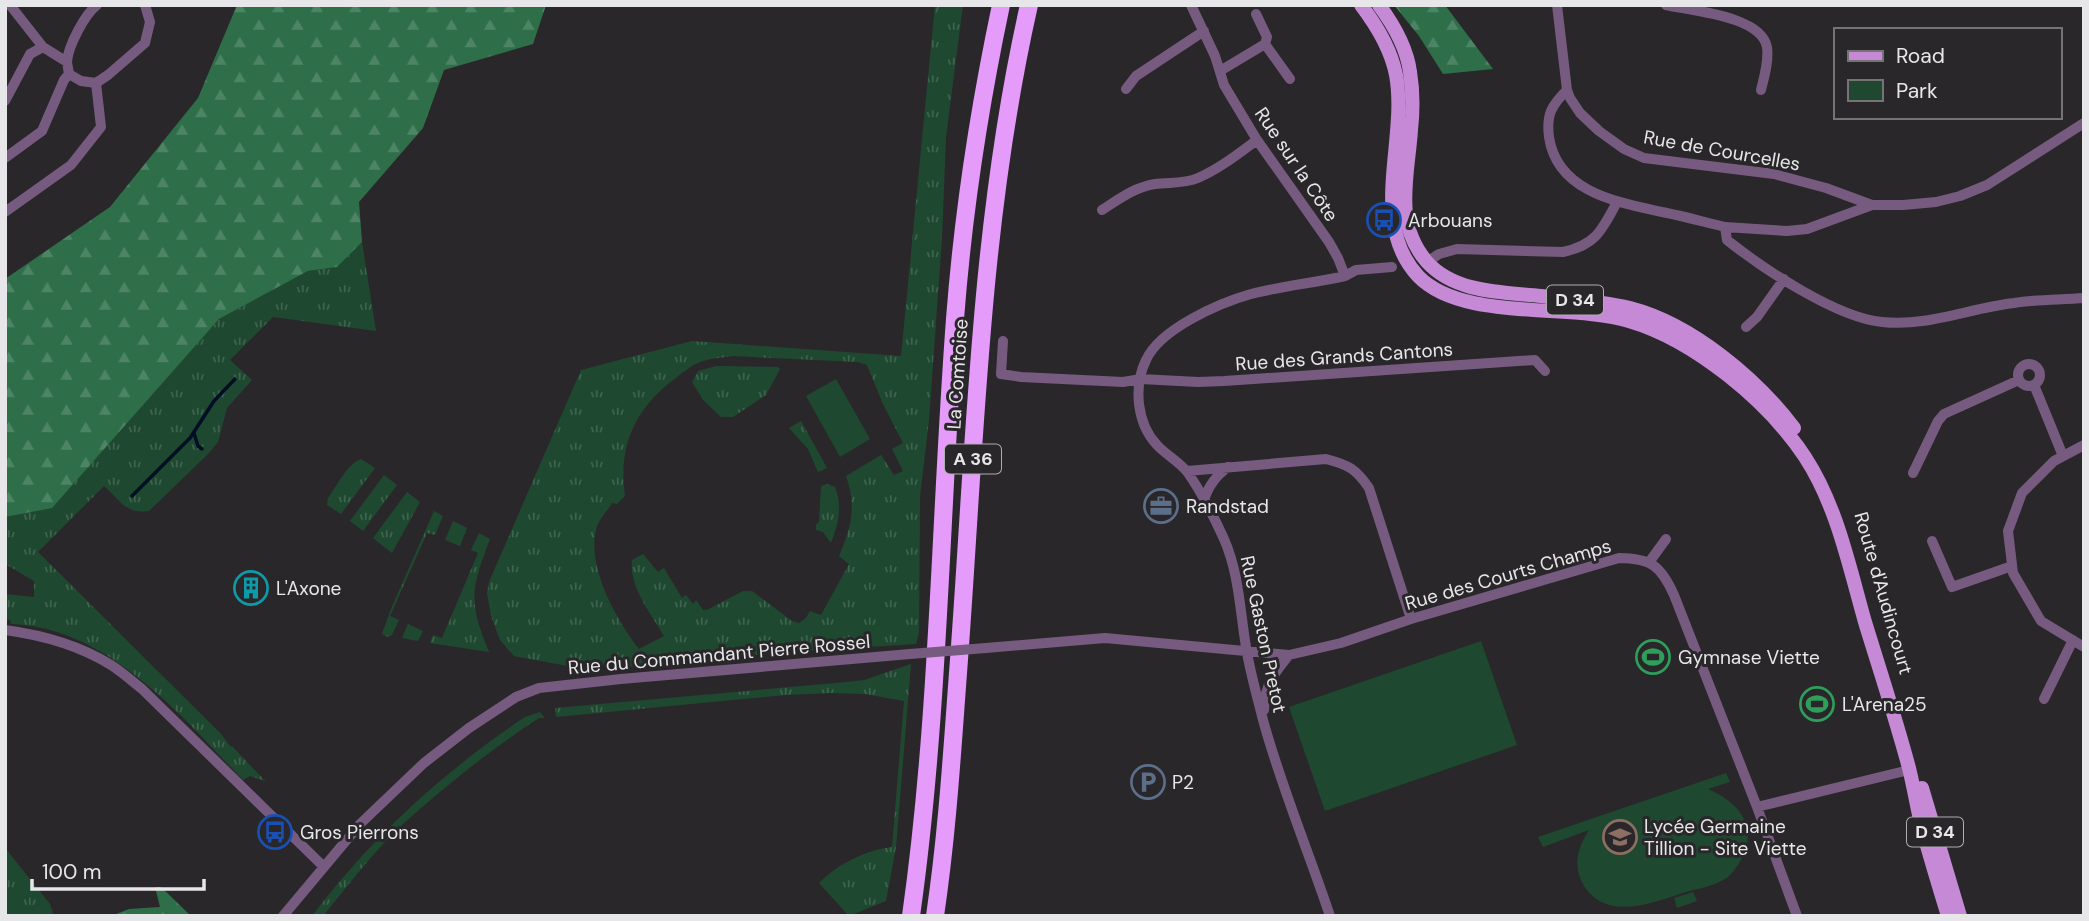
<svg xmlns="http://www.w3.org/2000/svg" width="2089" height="921" viewBox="0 0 2089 921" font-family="'DM Sans',sans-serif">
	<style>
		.grass { fill: url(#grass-tufts); fill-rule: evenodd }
		.forest { fill: url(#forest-firs) }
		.park { fill: #1e4930 }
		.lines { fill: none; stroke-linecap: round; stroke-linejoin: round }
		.stream { stroke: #000e25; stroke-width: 3.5 }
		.street { stroke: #775a7f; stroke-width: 10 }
		.primary { stroke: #c589d6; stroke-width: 14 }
		.highway { stroke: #e49bf9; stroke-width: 18 }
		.street-bridge { stroke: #775a7f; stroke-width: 10 }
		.labels { text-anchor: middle; stroke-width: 6; stroke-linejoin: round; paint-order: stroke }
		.shield { fill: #29272a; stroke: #aeadaf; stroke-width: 2 }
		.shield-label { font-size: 18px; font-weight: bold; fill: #e7e6e8 }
		.street-label { font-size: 19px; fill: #e7e6e8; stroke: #29272a }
		.poi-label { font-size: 19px; fill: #e7e6e8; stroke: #29272a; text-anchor: start }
	</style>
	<defs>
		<pattern id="grass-tufts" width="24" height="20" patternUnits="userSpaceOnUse" patternTransform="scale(1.75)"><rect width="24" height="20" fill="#1e4930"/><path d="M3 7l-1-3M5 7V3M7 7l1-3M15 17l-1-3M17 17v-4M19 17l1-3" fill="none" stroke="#3f634e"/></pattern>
		<pattern id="forest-firs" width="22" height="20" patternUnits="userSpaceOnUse" patternTransform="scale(1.75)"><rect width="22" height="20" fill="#2e6f4a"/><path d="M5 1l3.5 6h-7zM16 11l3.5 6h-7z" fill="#4c8464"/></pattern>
	</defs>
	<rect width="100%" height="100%" fill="#29272a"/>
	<!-- grass -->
	<path class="grass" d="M935 5H963L946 137 942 238 929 420 920 496 919 632 916 644 778 653 629 667 602 665 579 668 514 656 500 640 491 616 487 593 489 582 581 370 692 341 901 356ZM733 356 858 362 867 365 883 404 903 443 892 449 903 471 894 475 881 455 846 476C857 506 851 528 839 556L849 564 821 615 810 611 806 618 799 623 792 621 752 591H743L707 610H703L696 600 693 604 686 595 682 598 664 568 658 572 643 554 632 560C629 588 651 613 664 636L639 649C616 619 585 565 597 526 600 518 608 510 612 503L617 504 625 496C618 447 634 410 673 380 681 374 691 365 700 362 710 358 722 358 733 356Z
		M362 242 376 331 273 317 230 360 252 380 227 408 218 442 208 454 149 511C125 514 120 500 104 486L38 552 221 734 231 747 232 746 265 781 250 776 243 780C181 715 107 627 11 624L10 620 5 619V594L34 597V581L5 564V517L52 507 219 319 308 271 337 267Z
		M716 366 778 367 780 369 766 395 733 417H721L703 400 692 382 698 371Z
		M801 421 827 468 818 472 808 449 789 428Z
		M361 459 375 468 341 514 327 505 328 498C337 486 347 464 361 459Z
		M384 475 397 485 363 531 350 521Z
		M827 484 835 487C843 507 838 524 831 543L823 532 816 530V524L819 522 821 486Z
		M407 492 420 502 392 553 373 538Z
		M434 511 443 516 435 535 427 533 390 616 399 620 392 635 388 637 382 634 391 609Z
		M453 521 467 528 460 546 445 540Z
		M479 533 490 539C471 589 468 601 489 652L430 643 433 635 442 638 478 553 471 550Z
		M408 624 423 631 418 641 402 638Z
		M911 664 896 847 886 901 849 916 819 883C838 864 866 850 892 847L904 701 865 694 832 693 786 695 556 717 555 708 847 682 864 680Z
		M540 712 545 718H539C491 749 447 785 404 823 374 851 349 884 323 916H312C373 836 442 773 525 717Z
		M5 848 50 904 54 916H5Z"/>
	<!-- forest -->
	<path class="forest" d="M237 5H546L533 44 444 70 423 128 359 202 362 242 337 267 308 271 219 319 52 508 5 517V279L110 207 198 98Z
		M1394 5H1445L1493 69 1443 74 1419 36Z
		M155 887H161L191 916H111L129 909 160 907Z"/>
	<!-- park -->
	<path class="park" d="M836 379 870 439 840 457 806 396Z
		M1481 641 1517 745 1325 811 1289 707Z
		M1726 773 1730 782 1708 789C1739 802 1759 827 1741 860 1737 866 1733 873 1728 877 1716 886 1696 889 1682 893 1646 906 1600 921 1581 880 1573 861 1579 846 1589 830L1543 847 1538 837Z
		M1693 892 1697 901 1677 908 1674 898Z"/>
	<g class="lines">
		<!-- stream -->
		<path class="stream" d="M194 433 198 446 202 449
			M132 496 190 438 214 401 235 379"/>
		<!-- street -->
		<path class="street" d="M10 5 43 47
			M1191 5 1215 56 1224 85 1257 140 1329 242 1338 258 1345 276
			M1557 5 1567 90 1570 98 1580 113 1599 131 1624 149 1644 158 1774 174 1826 188 1872 205H1903L1936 202 1960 196 1987 185 2084 123
			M1666 5C1693 11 1761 16 1767 47 1769 62 1764 77 1761 90
			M1256 14 1267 37 1265 44
			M1220 71 1265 44 1290 79
			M69 74 81 81 96 83 108 75 145 43 150 22 145 5
			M1126 89 1136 76 1204 31
			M1567 90C1552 105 1546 114 1549 137 1557 192 1617 202 1662 212 1683 216 1704 222 1725 227
			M5 101 30 54 43 47 67 62
			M5 158 42 131 64 80 69 74C69 73 67 63 67 62 68 46 85 14 97 5
			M1872 205 1807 229 1787 231 1725 227 1727 240C1762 268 1837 318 1882 322 1927 327 1970 308 2014 303 2037 299 2061 300 2084 298
			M1102 210C1119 199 1135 187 1155 184 1169 182 1184 184 1198 178 1219 169 1238 154 1257 140
			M5 212 71 165 101 127 96 83
			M1427 262 1439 254 1457 249 1563 252C1596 245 1602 230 1617 202
			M1746 327 1757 317 1784 279
			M1003 341 1001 374 1021 377 1123 382 1141 379 1198 382 1224 381 1535 360 1545 371
			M2018 375a11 11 0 1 1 22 0a11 11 0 1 1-22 0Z
			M2034 385 2063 456
			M2084 445 2054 461 2022 493 2008 531 2013 573 2041 621 2084 647
			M1187 471 1326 459C1349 465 1356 469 1369 488L1411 619
			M1913 473 1938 421 1944 414 2019 380
			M1204 500C1209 485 1216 476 1228 467
			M1932 541 1952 587 2012 566
			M1650 561 1666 539
			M5 630C42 635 79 645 111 665 122 672 132 681 142 689L323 866
			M986 648 1105 638 1289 655 1341 643 1411 619 1619 558C1651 558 1661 566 1674 595L1757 807 1797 916
			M2044 699 2073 640
			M1264 710C1264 686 1275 672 1289 655
			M1757 807 1909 770
			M283 916 360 824 424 763 469 728 516 697 539 688 621 679 910 654
			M1330 916C1308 850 1281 786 1263 720 1257 696 1250 672 1246 647 1240 611 1239 573 1224 539 1214 517 1202 493 1188 473 1180 462 1166 455 1157 445 1137 424 1133 387 1146 360 1160 329 1219 303 1251 294 1282 286 1314 283 1345 276L1356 270 1392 267"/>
		<!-- primary -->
		<path class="primary" d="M1361 5C1377 26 1391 49 1396 75 1408 140 1368 222 1418 276 1462 322 1570 303 1629 321 1694 340 1768 401 1805 457 1837 506 1849 566 1865 622 1880 671 1896 719 1909 768 1914 788 1917 808 1922 828 1930 857 1939 887 1948 916
			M1379 5C1393 24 1407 48 1410 72 1413 90 1413 112 1411 130 1408 176 1393 223 1427 262 1455 293 1502 292 1541 296 1570 299 1601 301 1630 308 1692 324 1756 378 1794 428
			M1922 788 1960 916"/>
		<!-- highway -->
		<path class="highway" d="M911 916C939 718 940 518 955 319 963 214 979 109 1001 5
			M935 916C947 835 952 754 958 673 975 450 979 225 1029 5"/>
		<!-- street-bridge -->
		<path class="street-bridge" d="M910 654 986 648"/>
	</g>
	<!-- icons -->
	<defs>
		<g id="bus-ring" transform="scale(1.75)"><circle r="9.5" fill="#29272a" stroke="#1a4fb4" stroke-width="1.5"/><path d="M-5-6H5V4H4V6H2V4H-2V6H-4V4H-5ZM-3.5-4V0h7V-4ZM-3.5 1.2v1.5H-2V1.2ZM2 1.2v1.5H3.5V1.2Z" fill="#1a4fb4"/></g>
		<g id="office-ring" transform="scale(1.75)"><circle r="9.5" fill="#29272a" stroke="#5c6f8a" stroke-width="1.5"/><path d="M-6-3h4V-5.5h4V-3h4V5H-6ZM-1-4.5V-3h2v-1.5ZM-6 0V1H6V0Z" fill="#5c6f8a"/></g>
		<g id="building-ring" transform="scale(1.75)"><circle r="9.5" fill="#29272a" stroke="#0f9aa8" stroke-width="1.5"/><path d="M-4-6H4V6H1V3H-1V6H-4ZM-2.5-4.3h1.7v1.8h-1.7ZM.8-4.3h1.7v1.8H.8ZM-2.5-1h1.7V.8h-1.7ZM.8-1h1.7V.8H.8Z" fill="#0f9aa8"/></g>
		<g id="stadium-ring" transform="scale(1.75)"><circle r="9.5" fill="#29272a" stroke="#2e9e5b" stroke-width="1.5"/><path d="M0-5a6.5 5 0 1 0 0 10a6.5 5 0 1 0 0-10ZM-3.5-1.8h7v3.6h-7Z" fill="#2e9e5b"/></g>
		<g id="parking-ring" transform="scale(1.75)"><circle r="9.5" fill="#29272a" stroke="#5c6f8a" stroke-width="1.5"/><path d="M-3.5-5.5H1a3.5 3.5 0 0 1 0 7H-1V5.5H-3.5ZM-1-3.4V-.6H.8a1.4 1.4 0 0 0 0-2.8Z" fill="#5c6f8a"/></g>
		<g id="school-ring" transform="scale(1.75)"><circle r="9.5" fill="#29272a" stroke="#8d6e63" stroke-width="1.5"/><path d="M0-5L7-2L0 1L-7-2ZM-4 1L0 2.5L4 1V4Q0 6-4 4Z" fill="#8d6e63"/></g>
	</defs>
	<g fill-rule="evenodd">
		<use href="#bus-ring" x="1384" y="220"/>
		<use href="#office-ring" x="1161" y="506"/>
		<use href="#building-ring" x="251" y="588"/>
		<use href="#stadium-ring" x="1653" y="657"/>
		<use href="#stadium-ring" x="1817" y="704"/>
		<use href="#parking-ring" x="1148" y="782"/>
		<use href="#bus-ring" x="275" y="832"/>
		<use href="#school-ring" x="1620" y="837"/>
	</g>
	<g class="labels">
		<!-- shield labels -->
		<g class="shield">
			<rect x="1547" y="285.5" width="56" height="29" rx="5"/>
			<rect x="945" y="444.5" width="56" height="29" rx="5"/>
			<rect x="1907" y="817.5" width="56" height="29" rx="5"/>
		</g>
		<g class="shield-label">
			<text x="1575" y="306">D 34</text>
			<text x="973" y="465">A 36</text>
			<text x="1935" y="838">D 34</text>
		</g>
		<!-- street labels -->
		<g class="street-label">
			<text transform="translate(1722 150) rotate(10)" y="7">Rue de Courcelles</text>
			<text transform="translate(1297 164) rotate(56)" y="7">Rue sur la Côte</text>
			<text transform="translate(1344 356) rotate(-4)" y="7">Rue des Grands Cantons</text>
			<text transform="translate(957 374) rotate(-86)" y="7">La Comtoise</text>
			<text transform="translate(1508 574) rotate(-16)" y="7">Rue des Courts Champs</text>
			<text transform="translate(1884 593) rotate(74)" y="7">Route d'Audincourt</text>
			<text transform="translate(1264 634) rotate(78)" y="7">Rue Gaston Pretot</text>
			<text transform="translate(719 654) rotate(-5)" y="7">Rue du Commandant Pierre Rossel</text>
		</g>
		<!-- poi labels -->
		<g class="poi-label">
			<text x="1408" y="227">Arbouans</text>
			<text x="1186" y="513">Randstad</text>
			<text x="276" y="595">L'Axone</text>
			<text x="1678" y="664">Gymnase Viette</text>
			<text x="1842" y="711">L'Arena25</text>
			<text x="1172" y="789">P2</text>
			<text x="1644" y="833">Lycée Germaine<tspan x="1644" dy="22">Tillion - Site Viette</tspan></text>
			<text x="300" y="839">Gros Pierrons</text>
		</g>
	</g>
	<!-- border -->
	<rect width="2089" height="921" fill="none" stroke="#e7e6e8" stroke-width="14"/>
	<!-- legend -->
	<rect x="1834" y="28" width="228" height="91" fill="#29272a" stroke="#757376" stroke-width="2"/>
	<rect x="1848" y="51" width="35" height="10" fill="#c589d6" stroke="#757376" stroke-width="2"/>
	<text x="1896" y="63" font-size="21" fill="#e7e6e8">Road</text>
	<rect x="1848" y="80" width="35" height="21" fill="#1e4930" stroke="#757376" stroke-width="2"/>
	<text x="1896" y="98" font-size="21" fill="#e7e6e8">Park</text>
	<!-- scale -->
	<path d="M32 879v10h172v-10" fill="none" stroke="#e7e6e8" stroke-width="3.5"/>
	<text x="42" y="879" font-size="21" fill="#e7e6e8" stroke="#29272a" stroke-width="5" paint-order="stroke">100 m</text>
</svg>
